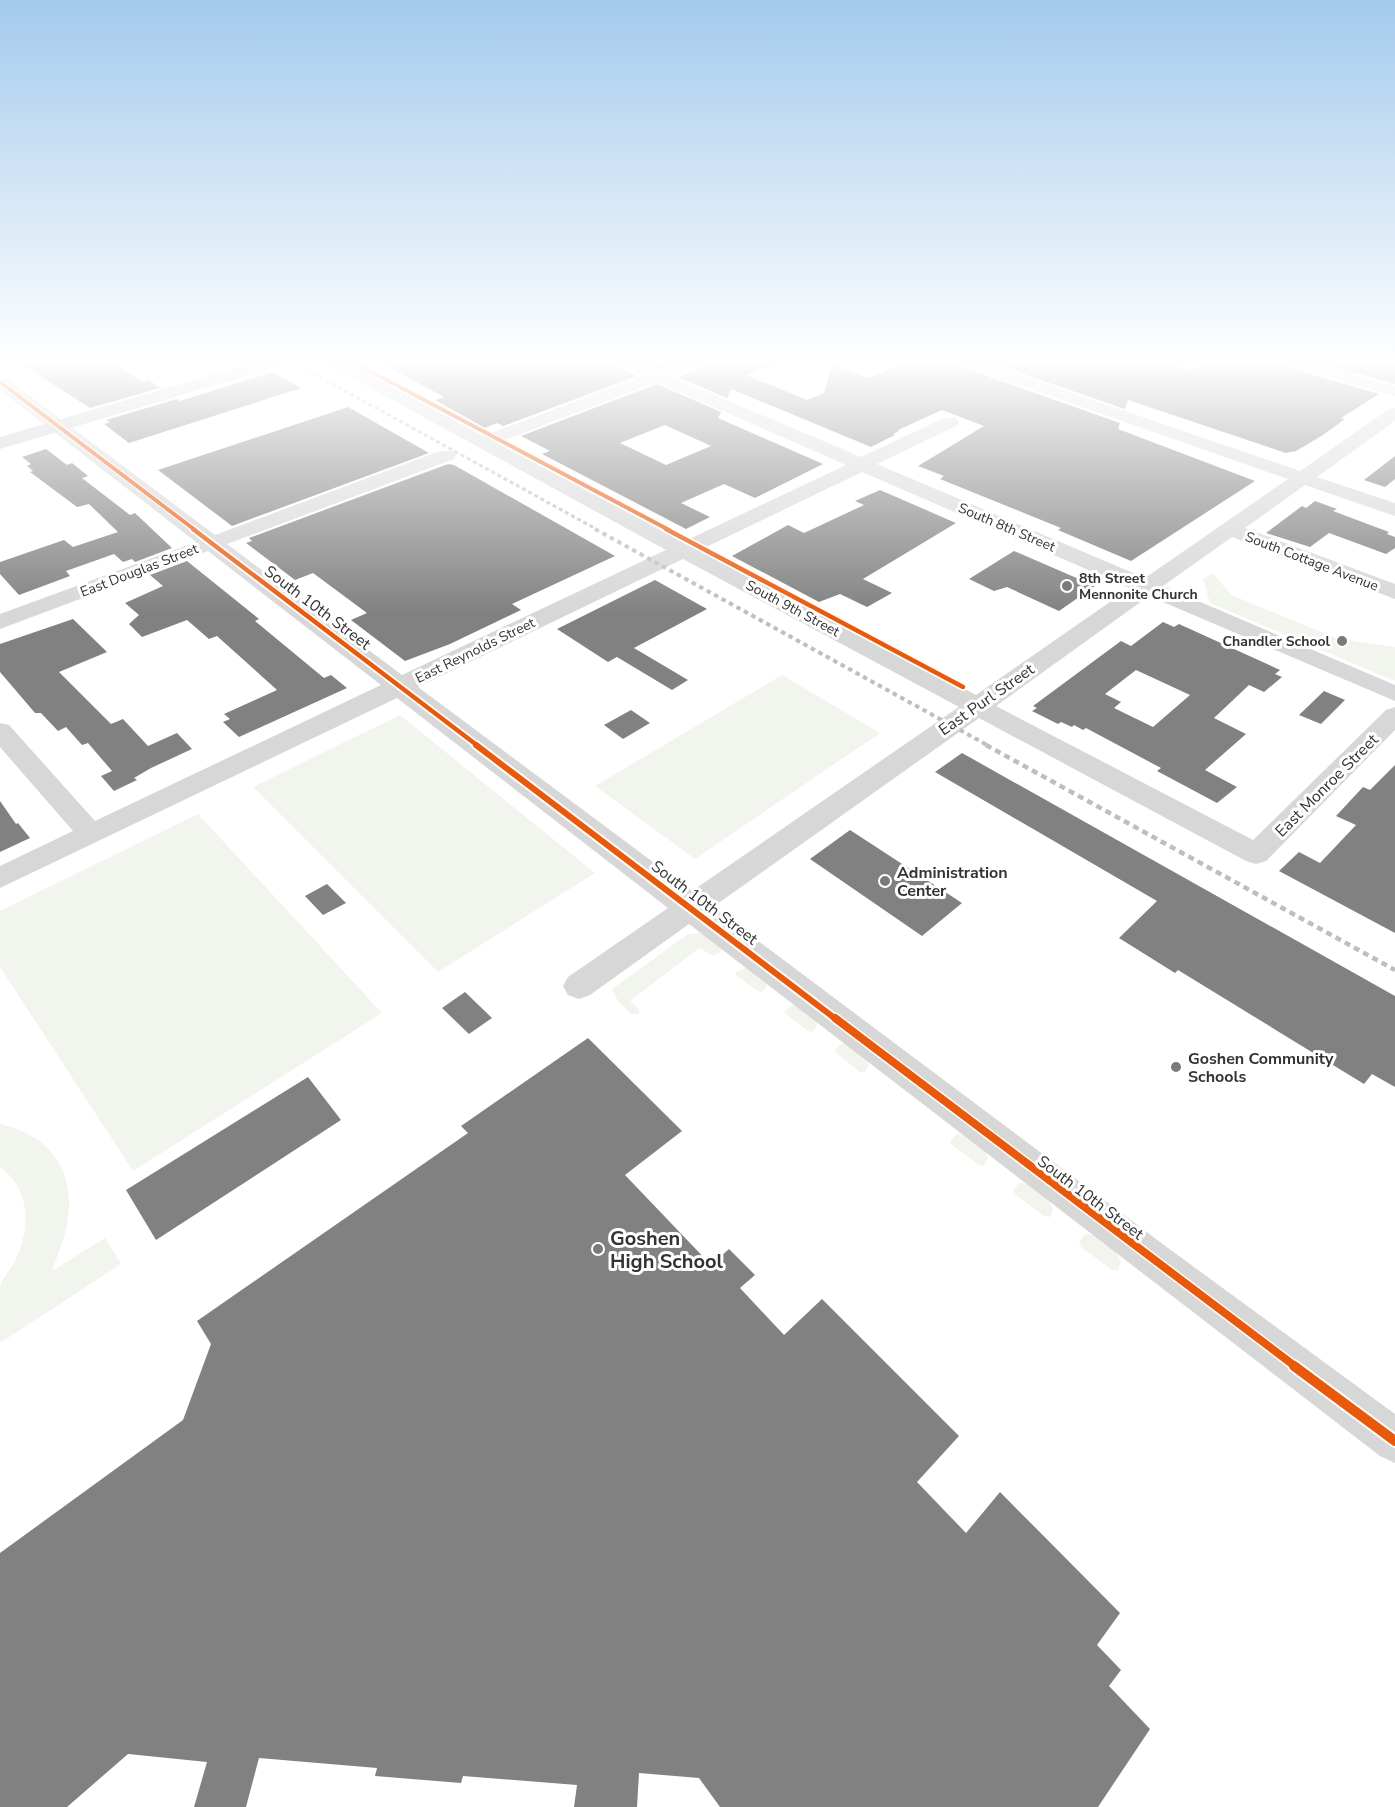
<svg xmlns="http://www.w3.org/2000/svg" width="1395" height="1807" viewBox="0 0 1395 1807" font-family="'Nunito Sans',sans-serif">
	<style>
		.green { fill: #f1f5ed }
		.building { fill: #818181; fill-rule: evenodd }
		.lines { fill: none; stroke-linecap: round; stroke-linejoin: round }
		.minor { fill: #d7d7d7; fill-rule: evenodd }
		.major { fill: #cacaca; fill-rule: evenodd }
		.rail-far2 { stroke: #bebebe; stroke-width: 3; stroke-dasharray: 4 3; stroke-linecap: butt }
		.rail-far1 { stroke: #bebebe; stroke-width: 4; stroke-dasharray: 4.5 4; stroke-linecap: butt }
		.rail { stroke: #bebebe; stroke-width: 4.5; stroke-dasharray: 6 4.5; stroke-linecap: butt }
		.cycleway-far4-casing { stroke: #fff; stroke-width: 6 }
		.cycleway-far3-casing { stroke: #fff; stroke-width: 8 }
		.cycleway-far2-casing { stroke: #fff; stroke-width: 10 }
		.cycleway-far1-casing { stroke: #fff; stroke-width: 11 }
		.cycleway-casing { stroke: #fff; stroke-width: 14 }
		.cycleway-far4 { stroke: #e8590c; stroke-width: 4 }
		.cycleway-far3 { stroke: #e8590c; stroke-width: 4.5 }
		.cycleway-far2 { stroke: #e8590c; stroke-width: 6 }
		.cycleway-far1 { stroke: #e8590c; stroke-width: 8 }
		.cycleway { stroke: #e8590c; stroke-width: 10 }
		.poi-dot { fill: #7a7a7a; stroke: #fff; stroke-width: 2 }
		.labels { text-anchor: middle; stroke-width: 6; stroke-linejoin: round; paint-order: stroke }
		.far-street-label { font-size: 14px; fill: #333; stroke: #fff }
		.far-poi-label { font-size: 14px; font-weight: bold; fill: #333; stroke: #fff; text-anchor: start }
		.street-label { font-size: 16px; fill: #333; stroke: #fff }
		.poi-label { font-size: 16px; font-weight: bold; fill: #333; stroke: #fff; text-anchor: start }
		.near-poi-label { font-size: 20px; font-weight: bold; fill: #333; stroke: #fff; text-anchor: start }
	</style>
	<rect width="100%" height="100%" fill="#fff"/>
	<!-- green -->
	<path class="green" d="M1213 573 1231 595 1338 639 1395 647V681L1210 603 1203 579Z
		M782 675 880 733 695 859 595 786Z
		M400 715 595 873 438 972 253 787Z
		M198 814 382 1013 133 1171 0 967V911Z
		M702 931 721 947V952L713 956 699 948 630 1001 639 1009V1014H631L618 1001 612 989 688 934H696Z
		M747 967 765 980 767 986 762 992 757 991 737 976 735 972Z
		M796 1005 816 1019 817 1025 813 1032 808 1031 786 1014 784 1011 791 1006Z
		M841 1044H847L867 1059 869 1065 865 1072H860L837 1054 835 1050Z
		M0 1124C48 1135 75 1168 68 1218 66 1236 58 1253 52 1271L105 1238 121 1264 0 1343C0 1330 0 1297 0 1287 3 1277 12 1268 16 1259 31 1226 30 1189 0 1167Z
		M957 1134C968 1134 985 1148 988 1158L984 1166 979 1165 952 1145 950 1141Z
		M1019 1183C1034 1183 1048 1196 1053 1209L1050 1217 1044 1216 1016 1195 1013 1190Z
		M1085 1234C1100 1233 1115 1248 1121 1261L1118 1271 1112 1270 1081 1247 1079 1242Z"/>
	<!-- building -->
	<path class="building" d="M16 360H108L143 382 149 380 160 388 90 408Z
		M375 360H609L612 365 637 376 503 426 497 423 485 428 435 400 444 397Z
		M637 360H683L658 369Z
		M712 360H783L746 375 807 400 824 393 832 365 868 378 915 360H953L956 365 1120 423 1118 429 1255 481 1131 561 1058 530 1061 528 940 479 944 476 918 466 984 426 942 410 898 430 899 431 893 434 895 435 871 447 731 389 727 398 678 377 709 365Z
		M983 360H1157L1192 371 1212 360H1277L1280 365 1379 394 1341 418 1345 419 1323 435 1296 451 1286 453 1128 400 1125 409Z
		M1310 360H1395V384Z
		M273 372 301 388 129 443 104 424 110 422 106 420 177 399 180 401Z
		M657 384 721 412 718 418 823 464 755 498 724 484 681 503 710 517 686 529 542 454 550 451 521 436ZM665 425 711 446 666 465 620 443Z
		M348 407 429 453 232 526 158 470Z
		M46 449 67 465 72 463 88 476 82 478 130 515 135 513 172 548 135 562 132 559 123 562 114 554 66 571 70 576 19 595 0 574V562L64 540 73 547 118 532 89 504 77 507 30 472 33 471 27 466 31 464 22 457Z
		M1395 456V479L1385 487 1364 480Z
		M448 464 454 465 615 556 512 604 521 610 450 644 405 661 351 620 367 613 313 573 295 580 246 543 252 541 249 538Z
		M880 490 956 523 863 579 892 593 867 607 840 594 819 602 732 556 788 525 804 533 864 505 855 501Z
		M1315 501 1337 509 1333 511 1389 532 1387 534 1395 537V548L1386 554 1329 533 1310 547 1266 533 1302 506 1306 508Z
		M1014 551 1095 586 1059 611 1007 587 994 591 969 579Z
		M187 561 259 619 255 621 324 678 331 675 347 688 239 737 223 722 230 719 224 714 277 690 217 636 209 639 187 620 142 637 129 624 139 615 125 603 163 586 150 575Z
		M655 580 707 609 634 648 688 680 672 690 617 657 608 662 557 629Z
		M73 619 107 652 59 672 111 724 123 719 148 746 177 733 192 749 151 768 134 778 137 780 114 791 101 776 112 771 88 743 82 745 66 727 58 731 41 713H35L0 672V644Z
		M1163 622 1174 627 1179 624 1280 670 1275 674 1282 677 1264 692 1249 685 1214 718 1246 734 1205 770 1237 787 1217 803 1157 771 1161 768 1086 728 1083 730 1074 725 1072 727 1061 722 1058 724 1032 711 1037 708 1033 706 1121 641 1131 646ZM1136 670 1190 695 1153 727 1114 708 1121 702 1105 694Z
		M1324 691 1345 700 1321 724 1299 715Z
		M631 710 650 723 623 739 604 725Z
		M962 753 1395 996V1087L1372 1074 1364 1084 1178 970 1175 973 1119 938 1157 901 935 772Z
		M1395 765V933L1279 871 1299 852 1320 863 1356 825 1336 816 1363 787 1370 790Z
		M0 801 16 824 18 823 30 838 0 852Z
		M850 830 962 903 922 936 810 859Z
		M327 884 346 903 323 915 305 896Z
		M465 992 492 1018 469 1034 442 1008Z
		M588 1038 682 1131 625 1175 711 1265 729 1249 755 1275 740 1288 784 1335 822 1299 959 1436 917 1482 966 1533 1000 1492 1120 1613 1097 1645 1121 1670 1109 1686 1150 1729 1098 1807H720L699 1778 639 1773 637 1807H574L577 1785 463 1776 461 1783 375 1776 377 1768 259 1758 246 1807H194L207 1762 128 1754 67 1807H0V1553L183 1420 211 1344 197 1321 468 1133 461 1126Z
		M308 1077 341 1120 156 1240 126 1190Z"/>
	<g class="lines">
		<!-- minor -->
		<path class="minor" d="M323 360H342L483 436 643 376 613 363 611 360H632L658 371 688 360H710L708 363 672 377 861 457 944 418H956L959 422 956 426 877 464 1145 578 1288 479 957 363 955 360H977L1300 471 1389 409 1395 408V421L1317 477 1395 503V516L1305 485 1245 528 1395 584V599L1232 537 1163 586 1395 685V701L1149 596 996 706 1253 840 1386 710 1395 707V730L1266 861 1256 864 1246 861 979 718 713 907 1168 1248 1395 1414V1463L1380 1456 689 924 590 995 579 999 568 995 563 986 568 977 668 908 397 698 0 888V866L73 831 0 747V723L9 725 95 821 381 685 208 551 0 629V614L196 542 0 390V377L6 378 215 535 440 451H454L456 455 454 459 227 544 402 675 666 550 325 363ZM657 382 846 465 683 542 497 443ZM862 472 1130 588 976 695 700 550ZM683 559 959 707 692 891 418 687Z
			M1279 360H1303L1395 386V396L1281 363Z"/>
		<!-- major -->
		<path class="major" d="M262 360H289L286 364 0 449V437Z"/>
		<!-- rail-far2 -->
		<path class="rail-far2" d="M289 360 598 530"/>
		<!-- rail-far1 -->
		<path class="rail-far1" d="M595 529 989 746"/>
		<!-- rail -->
		<path class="rail" d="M986 745 1395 970"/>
		<!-- cycleway-far4 casing -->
		<g class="cycleway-far4-casing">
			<path id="cycleway-far4" d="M349 360 669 530
				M0 382 195 530"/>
		</g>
		<!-- cycleway-far3 casing -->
		<g class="cycleway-far3-casing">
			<path id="cycleway-far3" d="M193 529 478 746
				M666 529 963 687"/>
		</g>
		<!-- cycleway-far2 casing -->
		<g class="cycleway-far2-casing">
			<path id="cycleway-far2" d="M476 745 837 1020"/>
		</g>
		<!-- cycleway-far1 casing -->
		<g class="cycleway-far1-casing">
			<path id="cycleway-far1" d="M835 1018 1296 1367"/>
		</g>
		<!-- cycleway casing -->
		<g class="cycleway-casing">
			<path id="cycleway" d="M1294 1366 1395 1441"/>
		</g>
		<!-- cycleway-far4 -->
		<use href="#cycleway-far4" class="cycleway-far4"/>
		<!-- cycleway-far3 -->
		<use href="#cycleway-far3" class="cycleway-far3"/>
		<!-- cycleway-far2 -->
		<use href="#cycleway-far2" class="cycleway-far2"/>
		<!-- cycleway-far1 -->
		<use href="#cycleway-far1" class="cycleway-far1"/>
		<!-- cycleway -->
		<use href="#cycleway" class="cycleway"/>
	</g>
	<!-- sky -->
	<linearGradient id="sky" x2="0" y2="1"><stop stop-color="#a3caec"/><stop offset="0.59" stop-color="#fff"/><stop offset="1" stop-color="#fff" stop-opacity="0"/></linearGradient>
	<rect width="1395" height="613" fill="url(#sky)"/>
	<!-- markers -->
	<g class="poi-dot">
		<circle cx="1067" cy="586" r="6"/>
		<circle cx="1342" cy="641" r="6"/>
		<circle cx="885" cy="881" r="6"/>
		<circle cx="1176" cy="1067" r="6"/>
		<circle cx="598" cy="1249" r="6"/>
	</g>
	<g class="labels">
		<!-- far-street labels -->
		<g class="far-street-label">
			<text transform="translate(1007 527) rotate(23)" y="5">South 8th Street</text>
			<text transform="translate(1312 561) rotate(21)" y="5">South Cottage Avenue</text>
			<text transform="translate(139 570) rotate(-21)" y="5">East Douglas Street</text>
			<text transform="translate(793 608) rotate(28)" y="5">South 9th Street</text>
			<text transform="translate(475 650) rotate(-26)" y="5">East Reynolds Street</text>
		</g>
		<!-- far-poi labels -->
		<g class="far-poi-label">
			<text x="1079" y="583">8th Street<tspan x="1079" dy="16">Mennonite Church</tspan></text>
			<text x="1330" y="646" text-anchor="end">Chandler School</text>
		</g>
		<!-- street labels -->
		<g class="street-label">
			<text transform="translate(318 607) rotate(37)" y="6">South 10th Street</text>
			<text transform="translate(986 699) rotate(-35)" y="6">East Purl Street</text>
			<text transform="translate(1326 785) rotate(-45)" y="6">East Monroe Street</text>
			<text transform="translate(705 902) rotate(37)" y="6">South 10th Street</text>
			<text transform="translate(1091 1197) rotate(37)" y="6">South 10th Street</text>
		</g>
		<!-- poi labels -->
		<g class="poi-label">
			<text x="897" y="878">Administration<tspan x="897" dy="18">Center</tspan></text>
			<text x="1188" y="1064">Goshen Community<tspan x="1188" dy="18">Schools</tspan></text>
		</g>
		<!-- near-poi labels -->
		<g class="near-poi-label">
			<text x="610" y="1245">Goshen<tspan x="610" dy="23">High School</tspan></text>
		</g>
	</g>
</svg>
